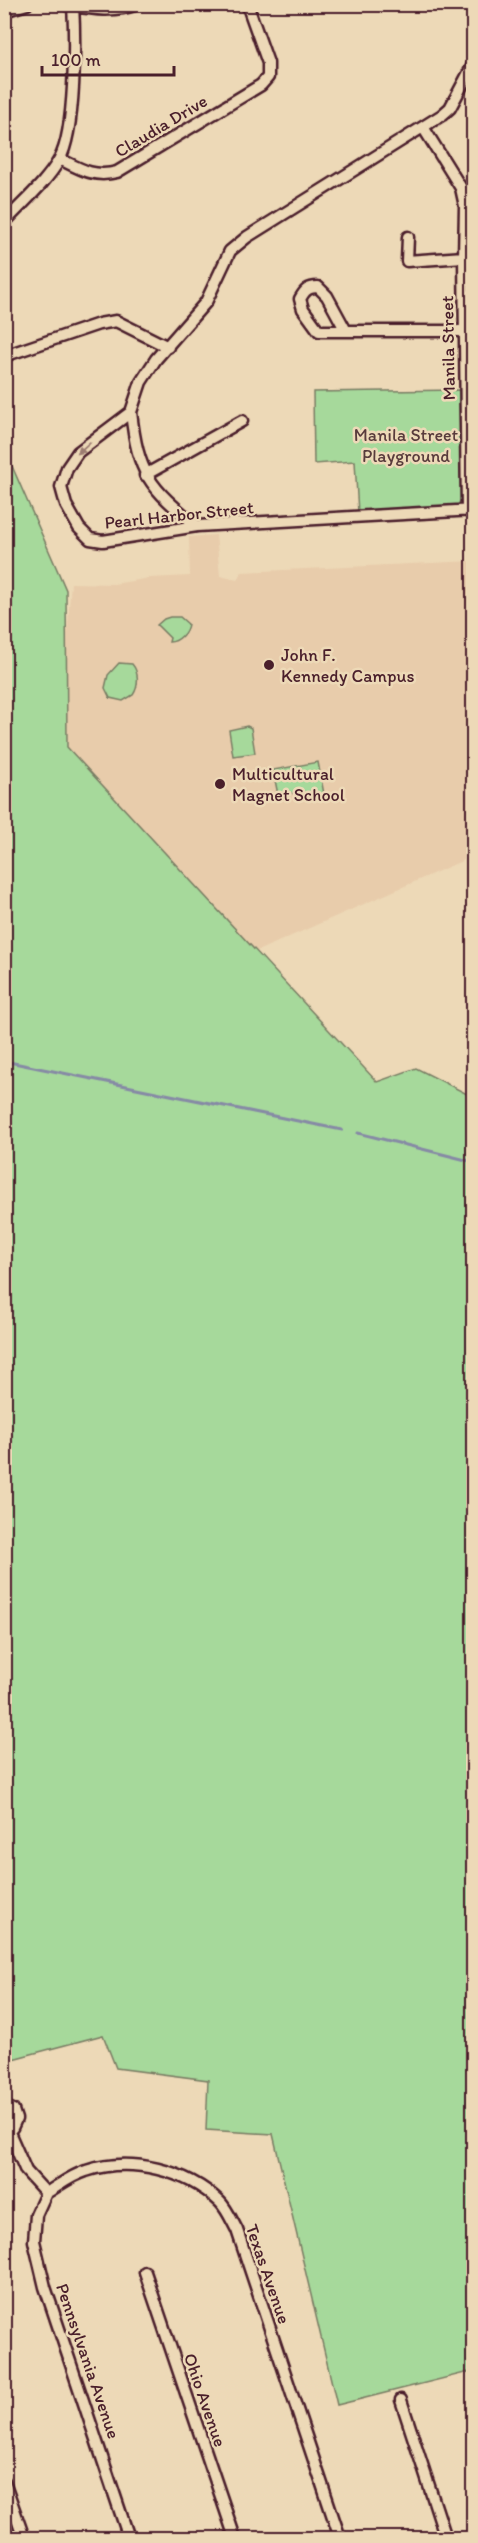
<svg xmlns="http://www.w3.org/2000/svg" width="478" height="2543" viewBox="0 0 478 2543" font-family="Itim,sans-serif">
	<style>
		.built { fill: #e8ccab }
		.green { fill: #a6d99b; stroke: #787c63; stroke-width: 1.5 }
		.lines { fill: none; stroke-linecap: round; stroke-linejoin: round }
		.stream { stroke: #868aa5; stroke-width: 3 }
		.minor-casing { stroke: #4a1f2b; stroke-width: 15 }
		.minor { stroke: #edd9b7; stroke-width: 10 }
		.oneway { fill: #9c7c71 }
		.poi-dot { fill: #4a1f2b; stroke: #edd9b7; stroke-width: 2 }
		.labels { text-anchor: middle; stroke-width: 5; stroke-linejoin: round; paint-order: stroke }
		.street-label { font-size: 18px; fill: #4a1f2b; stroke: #edd9b7 }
		.park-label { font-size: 18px; fill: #583b3c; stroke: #edd9b7 }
		.poi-label { font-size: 18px; fill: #4a1f2b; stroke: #edd9b7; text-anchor: start }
	</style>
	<rect width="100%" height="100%" fill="#edd9b7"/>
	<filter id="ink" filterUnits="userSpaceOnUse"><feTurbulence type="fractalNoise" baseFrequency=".0167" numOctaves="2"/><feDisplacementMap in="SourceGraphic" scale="12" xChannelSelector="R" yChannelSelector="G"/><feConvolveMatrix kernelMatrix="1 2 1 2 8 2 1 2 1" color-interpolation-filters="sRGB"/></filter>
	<g filter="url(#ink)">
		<!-- built -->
		<path class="built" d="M216 535 220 576 237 580 242 572 473 561V856L248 955 58 745 71 583 114 584 150 578 190 576 189 537Z"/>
		<!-- green -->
		<path class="green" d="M459 390 461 499 457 507 358 513 355 461 314 464 313 392Z
			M5 450 66 590 67 747 377 1082 416 1068 473 1097V2371L337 2405 273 2134 206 2130 208 2080 116 2068 103 2035 5 2061Z
			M170 617H180L188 624C187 632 179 642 169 642L170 638 157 625 164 619Z
			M119 663 132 664C139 672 139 686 133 695L123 701 110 698 105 688 108 675Z
			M247 726 251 728 255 753 233 756 229 730Z
			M318 762 324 794 304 797 302 792 278 795 273 770Z"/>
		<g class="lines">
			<!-- stream -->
			<path class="stream" d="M4 1061 342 1130
				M358 1133 474 1162"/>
			<!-- minor casing -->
			<g class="minor-casing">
				<path id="minor" d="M67 5C92 9 113 13 138 4
					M4 11 27 4
					M474 63 450 108 442 115 247 237 230 251 206 302 156 359 141 382 131 412 78 452 67 468 61 487 66 505 79 528 90 539 103 541 197 526 474 510
					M423 127 461 188 465 206 464 257 467 511
					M60 159C80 169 94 178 117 172L261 85 268 77V63L247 4
					M4 223C21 204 47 182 59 160 76 131 75 39 73 4
					M408 237 407 261 464 257
					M346 331H319L303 309 300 299C305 290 308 287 318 287L327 296 346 331H465
					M10 354 99 324 116 321 168 347
					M131 412C138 474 149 487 197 526
					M145 475 242 421
					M4 2106 13 2110 16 2119 12 2128 4 2131
					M8 2130 26 2171 46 2193
					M46 2193C58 2186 72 2175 86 2171 131 2156 187 2170 220 2202 227 2209 232 2221 237 2230L340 2538
					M46 2193 36 2215 34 2241 45 2287 129 2538
					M145 2272 235 2538
					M401 2400 446 2538
					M4 2481 24 2538"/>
			</g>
			<!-- minor -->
			<use href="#minor" class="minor"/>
		</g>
		<!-- one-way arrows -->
		<defs><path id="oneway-solid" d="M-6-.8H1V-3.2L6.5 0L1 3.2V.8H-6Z" transform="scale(1.5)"/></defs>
		<use class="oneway" href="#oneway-solid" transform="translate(84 448) rotate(138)"/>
	</g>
	<!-- markers -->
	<g class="poi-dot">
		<circle cx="269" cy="665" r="6"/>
		<circle cx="220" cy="784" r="6"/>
	</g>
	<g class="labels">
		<!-- street labels -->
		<g class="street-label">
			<text transform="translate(161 126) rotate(-31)" y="6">Claudia Drive</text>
			<text transform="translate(448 348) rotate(-91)" y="6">Manila Street</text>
			<text transform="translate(179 515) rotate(-6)" y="6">Pearl Harbor Street</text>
			<text transform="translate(268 2274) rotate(71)" y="6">Texas Avenue</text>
			<text transform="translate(88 2361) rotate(71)" y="6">Pennsylvania Avenue</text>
			<text transform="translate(205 2400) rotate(71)" y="6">Ohio Avenue</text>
		</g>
		<!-- park labels -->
		<g class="park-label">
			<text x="406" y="441">Manila Street<tspan x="406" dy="21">Playground</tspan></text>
		</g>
		<!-- poi labels -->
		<g class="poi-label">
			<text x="281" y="661">John F.<tspan x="281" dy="21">Kennedy Campus</tspan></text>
			<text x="232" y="780">Multicultural<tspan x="232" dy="21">Magnet School</tspan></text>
		</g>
	</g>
	<!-- margin -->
	<rect width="478" height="2543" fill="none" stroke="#edd9b7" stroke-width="24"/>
	<rect x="12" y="12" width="454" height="2519" fill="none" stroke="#4a1f2b" stroke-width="2" filter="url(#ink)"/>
	<!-- scale -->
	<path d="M42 66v9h132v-9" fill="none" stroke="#4a1f2b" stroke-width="3"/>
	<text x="51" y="66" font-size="18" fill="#4a1f2b" stroke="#edd9b7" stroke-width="4.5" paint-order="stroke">100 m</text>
</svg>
